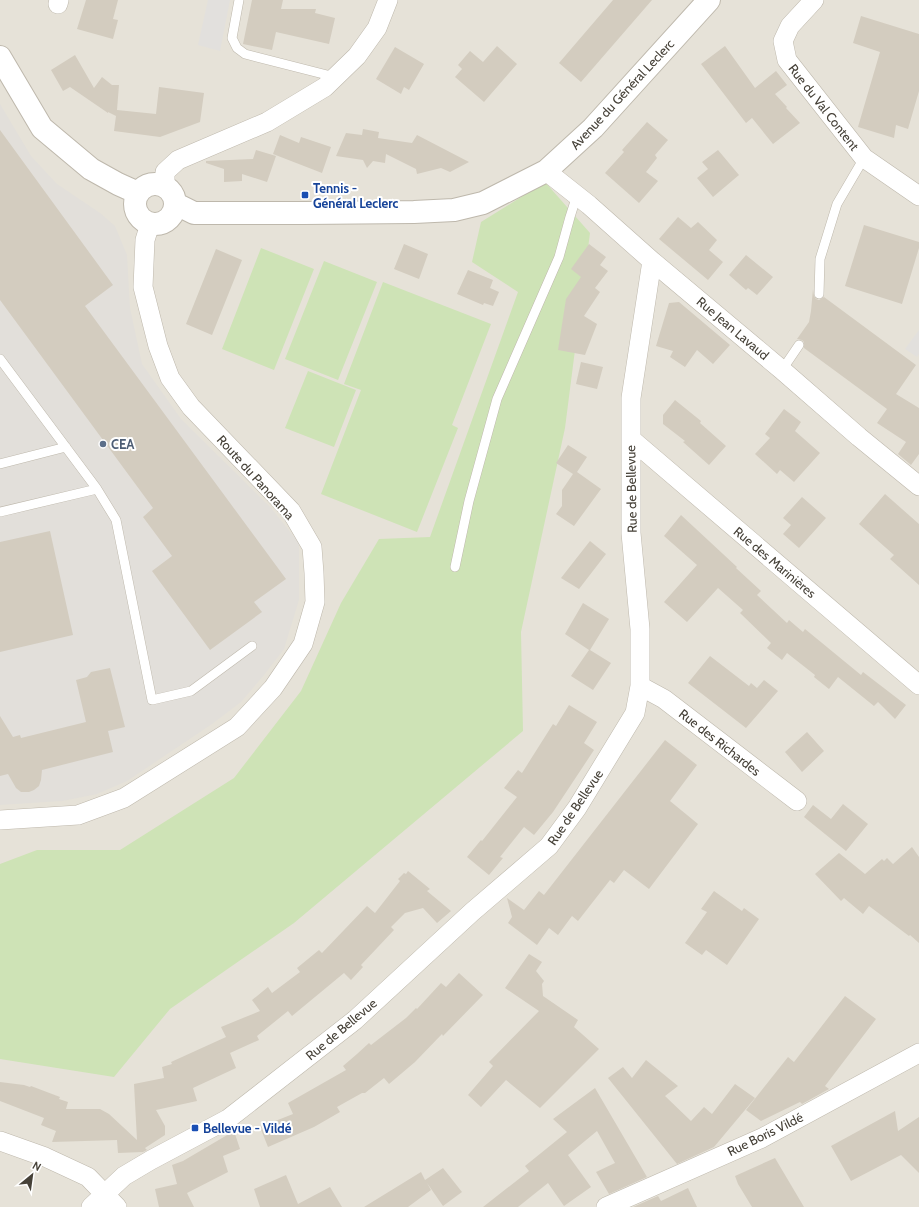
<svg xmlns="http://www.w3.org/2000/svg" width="919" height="1207" viewBox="0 0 919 1207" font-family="Cabin,sans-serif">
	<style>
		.residential { fill: #e6e2d8 }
		.industrial { fill: #e2dfda }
		.green { fill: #cee3b6 }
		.parking { fill: #e2e0dd }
		.building { fill: #d3ccbf }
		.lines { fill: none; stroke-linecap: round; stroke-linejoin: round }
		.service-casing { stroke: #beb8ac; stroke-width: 10 }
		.minor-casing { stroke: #beb8ac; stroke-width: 20 }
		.tertiary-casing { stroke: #beb8ac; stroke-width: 24 }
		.service { stroke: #fff; stroke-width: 9 }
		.minor { stroke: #fff; stroke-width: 19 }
		.tertiary { stroke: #fff; stroke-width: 22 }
		.transit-dot { fill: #1a4fb4; stroke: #fff; stroke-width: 1.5 }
		.service-dot { fill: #5c6f8a; stroke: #fff; stroke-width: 1.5 }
		.labels { text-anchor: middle; stroke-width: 4; stroke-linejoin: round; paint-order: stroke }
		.street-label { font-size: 13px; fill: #464138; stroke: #fff }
		.transit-label { font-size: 13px; font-weight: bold; fill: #164399; stroke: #fff; text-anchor: start }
		.service-label { font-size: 13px; font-weight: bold; fill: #4e5e75; stroke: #fff; text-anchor: start }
	</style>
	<rect width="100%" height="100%" fill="#f3f0e9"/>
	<!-- residential -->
	<path class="residential" d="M0 0H919V1207H0Z"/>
	<!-- industrial -->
	<path class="industrial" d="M0 104 31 156 57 184 100 213 115 226 127 255 130 308 142 364 181 419 271 508 299 543V600L284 649 264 675 241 702 212 724 127 781 97 794 62 801 0 805Z"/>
	<!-- green -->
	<path class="green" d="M545 182 590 233 565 428 521 632 523 731 294 923 170 1009 114 1077 0 1059V864L37 850H120L234 778 301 691 341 603 379 539 430 537 518 292 472 262 481 222Z
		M261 248 314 269 274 370 222 349Z
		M324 261 377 282 338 380 285 359Z
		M383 282 491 324 452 425 458 428 417 532 321 494 361 390 344 384Z
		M308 371 356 390 334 447 285 428Z"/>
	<!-- parking -->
	<path class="parking" d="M208 0H230L220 51 198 45Z
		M919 330V354L917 357 905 349Z"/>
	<!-- building -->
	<path class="building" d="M86 0H118L113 19 118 20 113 39 77 29Z
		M252 0H283L281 9H316L315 13 335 18 329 44 276 32 272 50 243 44Z
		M613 0H652L581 82 559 63Z
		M861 16 919 34V91L908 129 896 125 894 138 858 127 880 52 853 43Z
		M497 46 517 64 484 102 455 77 462 69 458 65 470 51 483 62Z
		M725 46 755 88 776 71 787 85 775 94 787 107 786 108 800 123 773 144 752 118 746 123 701 64Z
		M395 47 424 64 409 90 404 87 401 94 376 79Z
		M75 55 94 88 102 77 112 85H119L117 110 156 114 159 87 204 93 200 122 160 137 114 131 116 116 108 112V113L70 87 63 91 51 70Z
		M647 122 668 140 655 155 657 158 646 172 658 181 639 203 605 173 624 152 622 150Z
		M363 129 379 132 378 138 412 143 417 135 469 162 450 172 441 168 417 174 416 169 386 154 385 163 373 161 367 168 363 160 336 156 346 133 362 135Z
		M0 130 113 285 85 306 286 579 254 602 262 612 210 650 152 571 172 556 143 517 153 508 0 300Z
		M280 135 299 143 301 137 331 147 322 173 273 154Z
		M256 150 276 156 267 182 242 174V181L224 182V169L206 163V161L253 159Z
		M718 150 739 175 713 197 697 178 708 169 702 162Z
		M678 217 691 228 698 222 717 240 709 250 723 262 708 280 659 239Z
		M864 225 919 242V248L902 304 845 286Z
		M404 244 428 254 419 279 394 269Z
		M589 244 606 257 600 265 608 271 595 288 600 292 584 316 597 324 585 355 558 350 566 299 581 277 571 269Z
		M216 249 242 260 212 335 186 324Z
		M746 255 773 277 757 295 748 288 746 290 729 275Z
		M468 270 493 280 490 288 499 292 493 306 484 303 483 305 457 294Z
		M813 289 814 296 816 299 819 300 824 297 916 365 896 394 919 408V454L911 465 898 454 906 442 877 423 887 409 804 348V342L802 340 797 339 809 322 811 311Z
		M679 302 730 345 713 364 697 350 685 367 670 357 673 351 656 346 669 303Z
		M581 362 603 367 597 389 576 384Z
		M675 400 701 421 700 423 726 446 709 465 683 442 685 441 663 424V415Z
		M784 409 801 422 795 431 820 453 794 482 780 470 777 474 755 454 770 438 765 434Z
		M568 445 587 457 577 472 601 489 574 526 556 514 562 506V490L573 474 556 463Z
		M885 494 919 524V585L890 559 894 555 859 524Z
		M802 497 826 518 799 548 783 534 791 525 783 518Z
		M681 515 737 567 736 568 761 591 757 595 787 623 789 620 803 632 805 629 861 675 863 672 906 705 895 719 878 702 874 706 838 677 829 689 814 677 815 675 787 653 782 660 767 648 771 643 740 613 743 610 718 588 687 622 664 602 697 565 664 536Z
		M50 531 73 635 0 652V542Z
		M590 541 606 554 579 589 561 578Z
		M583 603 609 619 590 650 611 663 593 690 571 676 589 650 565 634Z
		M710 656 749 686 751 683 757 688 764 680 778 691 746 728 688 683Z
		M110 668 125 727 108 731 113 752 42 770 41 780 39 786 34 790 29 792H21L16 788 8 774 0 776V716L13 737 20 735 21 738 86 722 76 680 87 677 91 672Z
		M569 705 597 722 584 743 594 750 553 812 534 835 524 827 500 857 503 858 489 875 467 857 481 840 482 841 517 797 504 788 518 770 522 773 553 724 556 726Z
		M807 732 824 751 802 772 785 752Z
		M665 740 697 765 670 801 698 824 649 889 624 870 614 883 610 880 578 921 572 916 558 935 549 928 537 945 508 923 512 917 507 898 524 910 539 891 544 895Z
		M843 804 868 824 846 851 804 817 813 805 831 819Z
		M912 847 919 857V943L910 935 909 936 869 906 863 914 844 898 841 901 815 874 839 853 865 874 882 859 884 861 887 858 893 864Z
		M408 871 430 889 427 891 451 911 437 923 423 908 405 913 391 927 394 930 361 965 363 967 351 980 344 973 292 1016 288 1011 257 1036 259 1040 230 1053 236 1068 193 1088 197 1101 156 1110 165 1126V1135L145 1148 147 1150 143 1152 118 1153 117 1140 52 1142 56 1131 41 1125 44 1118 0 1101V1082L24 1085 30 1087 31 1086 60 1097 59 1099 68 1102 66 1109H100L109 1114 137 1140 134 1084 164 1078 162 1067 172 1064 171 1062 226 1037 221 1027 260 1011 252 1000 268 987 272 993 300 972 297 968 319 950 322 953 367 906 375 913 400 881 398 879 404 873 406 874Z
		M714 891 742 911 744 908 759 919 727 965 706 950 702 955 685 943 707 912 701 909Z
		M529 954 542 962 536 971 544 981 542 984 543 996 578 1020 574 1027 599 1049 540 1108 506 1080 481 1107 468 1095 493 1066 489 1062 539 1011 505 988Z
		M459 973 483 995 443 1036 442 1034 415 1062 389 1084 384 1078 365 1093H362L337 1107 340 1112 314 1127 268 1147 260 1127 293 1114 288 1103 346 1070 343 1066 357 1054 369 1043 371 1045 406 1018 416 1008 417 1009 441 983 446 987Z
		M845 996 876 1019 825 1086 829 1089 802 1104 800 1102 761 1121 746 1110 788 1057 794 1062Z
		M646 1060 678 1086 665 1096 691 1121 704 1107 712 1114 735 1084 755 1098 714 1147 677 1164 608 1078 623 1067 632 1078Z
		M595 1088 647 1177 609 1194 596 1172 615 1163 597 1131 568 1155 591 1187 564 1206 548 1183 518 1207H483L529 1171 525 1166 567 1132 553 1119Z
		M895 1111 898 1131 919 1117V1173L901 1155 851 1181 831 1146Z
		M234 1131 240 1149 223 1156 228 1172 187 1193 194 1207H159L155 1189 177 1184 172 1165 183 1161Z
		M775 1158 804 1207H752L738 1184 735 1176Z
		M443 1168 462 1192 443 1206 427 1183 431 1190 408 1207H364L421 1172 425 1180Z
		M286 1175 298 1204 330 1187 342 1207H260L254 1189Z
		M688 1188 697 1207H633L658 1196 661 1201Z"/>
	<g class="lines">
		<!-- service casing -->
		<g class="service-casing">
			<path id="service" d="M239 0 232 38 237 48 245 54 335 77
				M819 294 820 259 837 204 864 158
				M0 359 97 489 116 520 152 700 191 691 252 646
				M782 370 799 345
				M0 464 66 447
				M0 512 97 489
				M455 567 469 501 497 399 559 257 570 217 577 195"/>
		</g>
		<!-- minor casing -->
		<g class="minor-casing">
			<path id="minor" d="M814 0 790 26 783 41 787 60 864 158 919 196
				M58 4 59 0
				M546 171 589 205 652 261 782 370 859 437 919 486
				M165 186V172L178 160 267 122 325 87 357 56 377 28 388 0
				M631 439 919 685
				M640 686 664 699 797 801
				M0 820 78 815 124 798 237 727 273 688 303 644 315 602 314 573 312 547 291 511 191 407 170 378 158 346 143 287 145 240 150 224
				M0 1141 45 1157 88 1177 117 1207
				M91 1207 124 1176 151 1160 228 1119 355 1020 472 912 549 846 577 808 635 713 640 686V629L631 533V398L652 261
				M606 1207 762 1138 919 1053"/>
		</g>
		<!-- tertiary casing -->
		<g class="tertiary-casing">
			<path id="tertiary" d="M0 57 42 128 91 169 118 184 138 193
				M135 204a20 20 0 1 1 40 0a20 20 0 1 1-40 0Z
				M176 204 194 213H304L414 212 454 210 483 203 546 171 593 128 709 0"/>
		</g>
		<!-- service -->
		<use href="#service" class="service"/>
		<!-- minor -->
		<use href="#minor" class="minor"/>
		<!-- tertiary -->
		<use href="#tertiary" class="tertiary"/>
	</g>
	<!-- markers -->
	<g class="transit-dot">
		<rect x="301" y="191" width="8" height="8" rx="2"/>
		<rect x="191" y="1124" width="8" height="8" rx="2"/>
	</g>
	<circle class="service-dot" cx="103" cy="444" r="4"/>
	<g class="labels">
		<!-- street labels -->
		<g class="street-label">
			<text transform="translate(622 94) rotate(-47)" y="5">Avenue du Général Leclerc</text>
			<text transform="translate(824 107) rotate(52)" y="5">Rue du Val Content</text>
			<text transform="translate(733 328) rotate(40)" y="5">Rue Jean Lavaud</text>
			<text transform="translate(256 477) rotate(48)" y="5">Route du Panorama</text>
			<text transform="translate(631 489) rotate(-91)" y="5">Rue de Bellevue</text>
			<text transform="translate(775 562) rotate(40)" y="5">Rue des Marinières</text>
			<text transform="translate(720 742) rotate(38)" y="5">Rue des Richardes</text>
			<text transform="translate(575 807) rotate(-56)" y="5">Rue de Bellevue</text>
			<text transform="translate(341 1029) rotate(-40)" y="5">Rue de Bellevue</text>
			<text transform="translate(765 1134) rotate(-26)" y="5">Rue Boris Vildé</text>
		</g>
		<!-- transit labels -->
		<g class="transit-label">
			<text x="313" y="193">Tennis -<tspan x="313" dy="15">Général Leclerc</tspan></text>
			<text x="203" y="1133">Bellevue - Vildé</text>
		</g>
		<!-- service labels -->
		<g class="service-label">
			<text x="111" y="449">CEA</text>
		</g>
	</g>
	<!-- north arrow -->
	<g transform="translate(32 1175) rotate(29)" stroke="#ffffff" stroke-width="3" paint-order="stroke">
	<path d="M0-3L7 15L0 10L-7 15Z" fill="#464138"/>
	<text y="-6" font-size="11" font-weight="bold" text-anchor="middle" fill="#464138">N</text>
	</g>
</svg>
